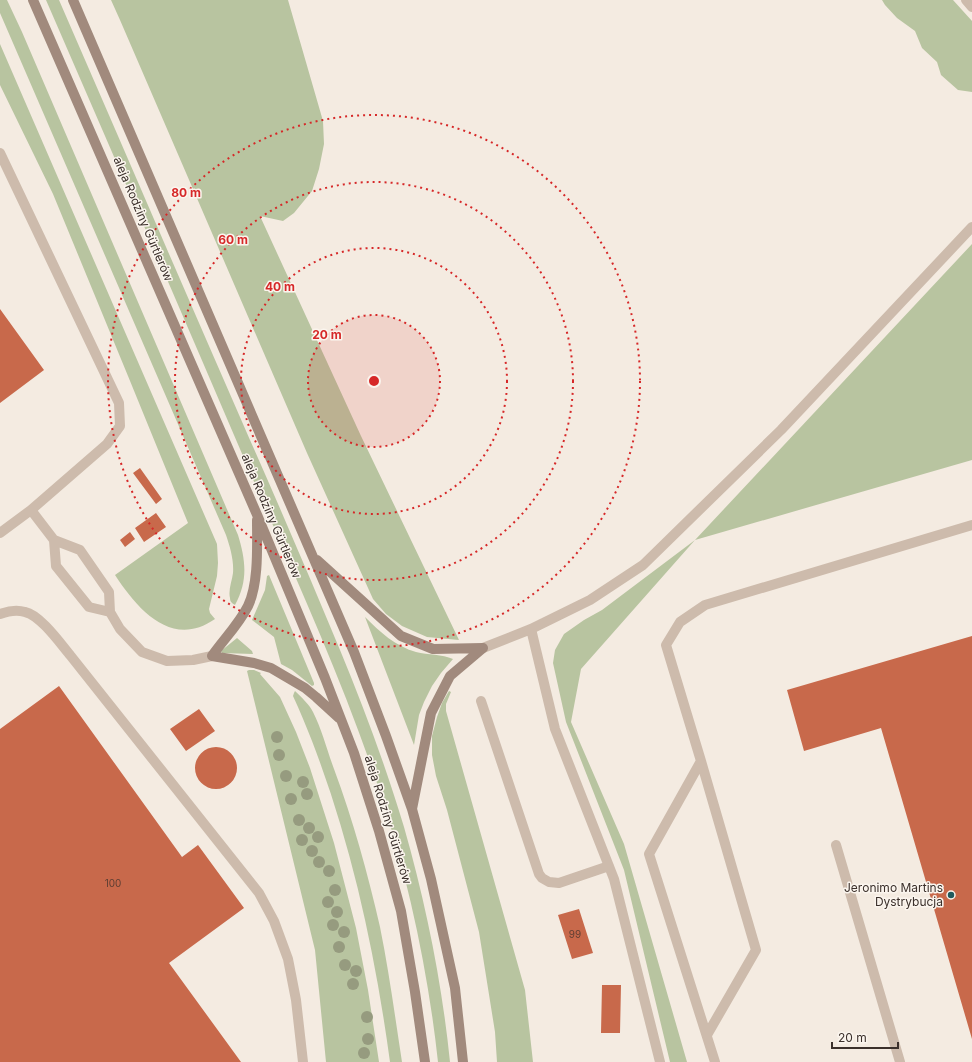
<svg xmlns="http://www.w3.org/2000/svg" width="972" height="1062" viewBox="0 0 972 1062" font-family="Inter,sans-serif">
	<style>
		.green { fill: #b8c4a0 }
		.building { fill: #c8694b }
		.lines { fill: none; stroke-linecap: round; stroke-linejoin: round }
		.lane { stroke: #cdbbac; stroke-width: 10 }
		.secondary { stroke: #a18a7d; stroke-width: 10 }
		.tree { fill: #969b7f }
		.ring { fill: none; stroke: #d62828; stroke-width: 2; stroke-dasharray: 2 4 }
		.poi-dot { fill: #1f5a5e; stroke: #fbf5ee; stroke-width: 1.5 }
		.labels { text-anchor: middle; stroke-width: 3; stroke-linejoin: round; paint-order: stroke }
		.number-label { font-size: 10px; fill: #5e3e33 }
		.street-label { font-size: 12px; fill: #3b302b; stroke: #fbf5ee }
		.poi-label { font-size: 12px; fill: #3b302b; stroke: #fbf5ee; text-anchor: end }
		.centre { fill: #d62828; stroke: #fbf5ee; stroke-width: 2 }
		.ring-label { font-size: 12px; text-anchor: middle; font-weight: bold; fill: #d62828; stroke: #fbf5ee; stroke-width: 3; stroke-linejoin: round; paint-order: stroke }
	</style>
	<rect width="100%" height="100%" fill="#f4ebe1"/>
	<!-- green -->
	<path class="green" d="M0 0H7L22 32 238 535C246 561 248 581 235 605 232 603 230 602 230 598 228 590 232 581 233 573 234 560 230 547 226 535L0 13Z
		M46 0H59C123 147 186 294 250 440 281 510 311 580 340 650 364 708 386 767 404 827 426 904 442 983 450 1062H438C428 970 408 877 379 789 341 675 290 566 243 456 178 304 112 152 46 0Z
		M111 0H288L323 121 324 144 319 169 312 191 294 213 283 221 260 216 361 436 459 640 427 637 402 626 386 614 373 599 307 453 120 20Z
		M882 0H953L972 21V92L958 90 941 75 937 62 922 48 915 31 897 18 885 5Z
		M0 44 217 544 218 563 217 576 209 609 210 613 215 619C172 649 138 610 115 575L188 523 128 376 53 194 0 85Z
		M972 244V460L695 540 581 669 571 722 624 844 687 1062H670L624 870 566 722 553 663 555 650 564 634 584 620 602 610 695 540Z
		M269 575 314 683V685L312 686 292 670 281 664 274 637 252 620 265 590 267 576Z
		M365 617C380 632 395 646 416 652 428 655 442 654 453 659L441 673 432 686 424 702 419 715 414 745Z
		M237 638 252 651 253 654 222 653 221 651Z
		M249 670H254L261 673 260 674 280 697 296 732 310 768 334 843 356 928 368 990 379 1062H326L315 950 247 671Z
		M295 691C302 698 309 704 313 712 322 730 327 750 334 769 353 820 368 874 380 927 389 971 395 1017 402 1062H390C375 952 352 845 312 741 306 726 300 711 293 696L294 693Z
		M449 691 451 692 446 704V711L525 990 533 1062H497L495 1032 479 932 447 810 436 776 432 755V736L437 717 442 703Z"/>
	<!-- building -->
	<path class="building" d="M0 309 44 370 0 403Z
		M140 468 162 499 156 504 133 473Z
		M156 513 166 527 144 542 135 528Z
		M130 532 135 539 125 547 120 540Z
		M972 636V1039L881 728 804 751 787 690Z
		M59 686 182 857 198 845 244 908 169 963 241 1062H0V729Z
		M199 709 215 731 186 751 170 729Z
		M195 768a21 21 0 1 1 42 0a21 21 0 1 1-42 0Z
		M579 909 593 953 572 959 558 915Z
		M602 985H621L620 1033H601Z"/>
	<g class="lines">
		<!-- lane -->
		<path class="lane" d="M966 0 972 7
			M0 153 119 403 120 426 107 444 31 510
			M0 533 31 510 54 540
			M54 540 80 550 109 592 110 612 89 607 56 566Z
			M110 612 120 629 142 652 167 661 193 660 212 656
			M0 614C8 611 16 609 25 612 40 615 60 643 70 655L259 893 274 921 288 959 296 1000 303 1062
			M531 629 555 729 614 879 660 1062
			M483 648 531 629 590 600 643 565 781 430 972 227
			M481 701 539 874 542 878 549 882 559 883 609 866
			M701 761 756 950 707 1035
			M836 845 900 1062
			M715 1062 649 854 701 761 666 645 680 622 705 605 972 525"/>
		<!-- secondary -->
		<path class="secondary" d="M33 0 258 517 325 678 354 753 379 831 401 911 415 992 425 1062
			M73 0 313 557 354 652 386 736 412 809 431 879 455 988 463 1062
			M257 520C257 545 259 583 248 606 239 624 224 639 212 656L254 663 271 668 305 688 316 697 339 718
			M317 560 401 636 433 649 483 648
			M412 809 431 713 450 676 483 648"/>
	</g>
	<!-- trees -->
	<g class="tree">
		<circle cx="277" cy="737" r="6"/>
		<circle cx="279" cy="755" r="6"/>
		<circle cx="286" cy="776" r="6"/>
		<circle cx="303" cy="782" r="6"/>
		<circle cx="307" cy="794" r="6"/>
		<circle cx="291" cy="799" r="6"/>
		<circle cx="299" cy="820" r="6"/>
		<circle cx="309" cy="828" r="6"/>
		<circle cx="318" cy="837" r="6"/>
		<circle cx="302" cy="840" r="6"/>
		<circle cx="312" cy="851" r="6"/>
		<circle cx="319" cy="862" r="6"/>
		<circle cx="329" cy="871" r="6"/>
		<circle cx="335" cy="890" r="6"/>
		<circle cx="328" cy="902" r="6"/>
		<circle cx="337" cy="912" r="6"/>
		<circle cx="333" cy="925" r="6"/>
		<circle cx="344" cy="932" r="6"/>
		<circle cx="339" cy="947" r="6"/>
		<circle cx="345" cy="965" r="6"/>
		<circle cx="356" cy="971" r="6"/>
		<circle cx="353" cy="984" r="6"/>
		<circle cx="367" cy="1017" r="6"/>
		<circle cx="368" cy="1039" r="6"/>
		<circle cx="364" cy="1053" r="6"/>
	</g>
	<!-- distance rings -->
	<circle cx="374" cy="381" r="66" fill="#d62828" fill-opacity=".12"/>
	<g class="ring">
		<circle cx="374" cy="381" r="66"/>
		<circle cx="374" cy="381" r="133"/>
		<circle cx="374" cy="381" r="199"/>
		<circle cx="374" cy="381" r="266"/>
	</g>
	<!-- markers -->
	<circle class="poi-dot" cx="951" cy="895" r="4"/>
	<g class="labels">
		<!-- number labels -->
		<g class="number-label">
			<text x="113" y="887">100</text>
			<text x="575" y="938">99</text>
		</g>
		<!-- street labels -->
		<g class="street-label">
			<text transform="translate(143 219) rotate(67)" y="4">aleja Rodziny Gürtlerów</text>
			<text transform="translate(271 516) rotate(67)" y="4">aleja Rodziny Gürtlerów</text>
			<text transform="translate(388 820) rotate(73)" y="4">aleja Rodziny Gürtlerów</text>
		</g>
		<!-- poi labels -->
		<g class="poi-label">
			<text x="943" y="892">Jeronimo Martins<tspan x="943" dy="14">Dystrybucja</tspan></text>
		</g>
	</g>
	<circle cx="374" cy="381" r="6" class="centre"/>
	<g class="ring-label">
		<text x="186" y="197">80 m</text>
		<text x="233" y="244">60 m</text>
		<text x="280" y="291">40 m</text>
		<text x="327" y="339">20 m</text>
	</g>
	<!-- scale -->
	<path d="M832 1042v6h66v-6" fill="none" stroke="#3b302b" stroke-width="2"/>
	<text x="838" y="1042" font-size="12" fill="#3b302b" stroke="#fbf5ee" stroke-width="3" paint-order="stroke">20 m</text>
</svg>
